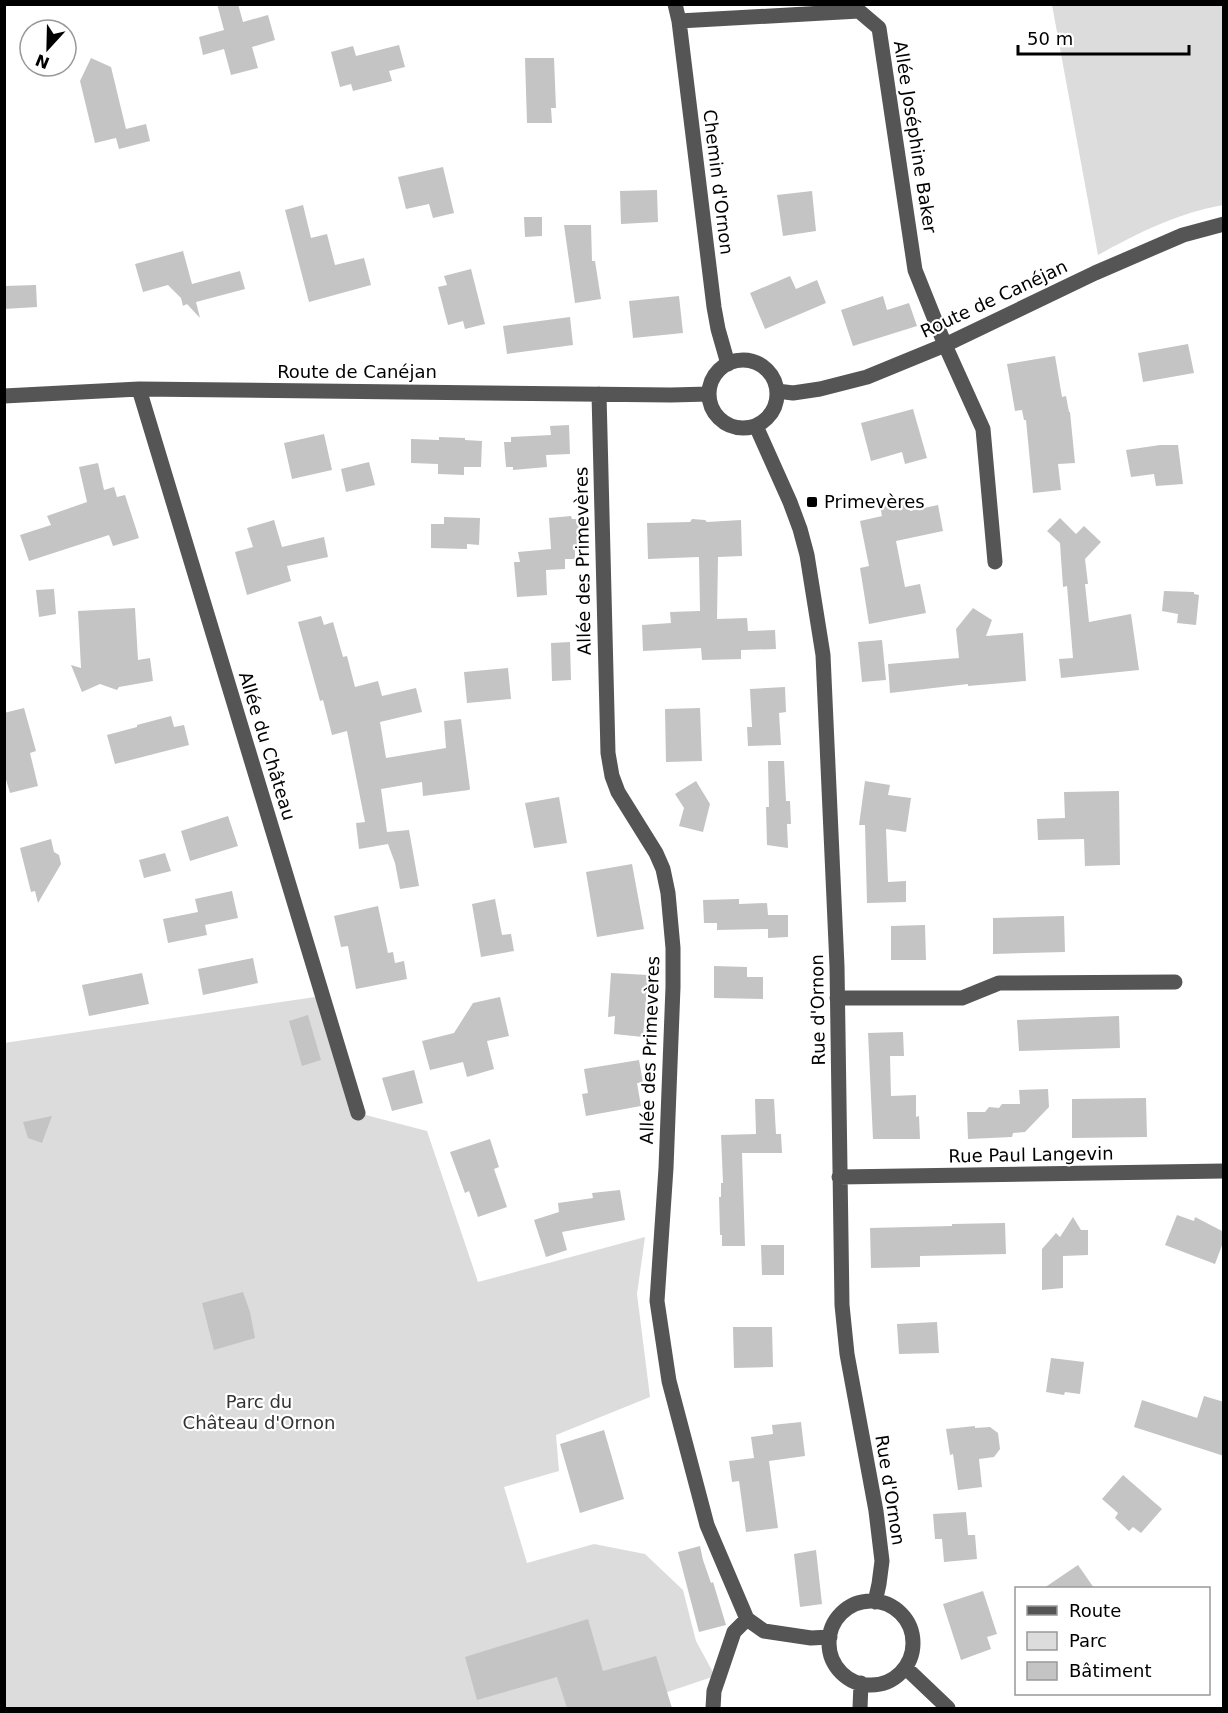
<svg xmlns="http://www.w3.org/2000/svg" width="1228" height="1713" viewBox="0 0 1228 1713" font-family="'DejaVu Sans',sans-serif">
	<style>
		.green { fill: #dcdcdc }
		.building { fill: #c4c4c4 }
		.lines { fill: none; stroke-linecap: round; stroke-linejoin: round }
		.minor { stroke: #555; stroke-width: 15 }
		.poi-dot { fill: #000; stroke: #fff; stroke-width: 2 }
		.labels { text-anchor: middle; stroke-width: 4.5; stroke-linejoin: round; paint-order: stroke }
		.street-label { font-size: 18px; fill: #000; stroke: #fff }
		.poi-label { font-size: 18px; fill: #000; stroke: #fff; text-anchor: start }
		.park-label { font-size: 18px; fill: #333; stroke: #fff }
	</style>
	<rect width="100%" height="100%" fill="#fff"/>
	<!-- green -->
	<path class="green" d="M1052 5H1223V205C1178 213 1138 233 1098 255Z
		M322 996 358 1113 427 1131 478 1282 645 1237 637 1294 650 1397 556 1435 559 1471 504 1487 527 1563 594 1544 645 1554 683 1590 696 1641 715 1676 620 1708H5L4 1043Z"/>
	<!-- building -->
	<path class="building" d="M217 4H238L243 22 268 15 275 40 252 47 258 68 231 75 224 49 203 55 199 37 224 30Z
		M399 45 405 67 389 71 392 81 353 91 351 84 340 87 331 52 353 46 356 56Z
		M91 58 111 67 126 129 146 124 150 141 119 149 116 138 95 143 80 81Z
		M525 58H554L556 108H551L552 123H527Z
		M443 167 454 213 433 218 429 204 406 209 398 177Z
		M657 190 658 222 621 224 620 191Z
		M812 191 816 231 783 236 777 195Z
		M303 205 311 238 327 234 335 265 364 258 371 285 309 302 285 210Z
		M524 217H542V236L525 237Z
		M564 225H591L592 261H595L601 299 575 303Z
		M183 251 192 284 240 271 245 289 196 302 200 318 187 304 183 306 181 298 168 285 143 292 135 264Z
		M471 269 485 324 465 329 463 321 448 325 438 287 447 285 444 276Z
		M790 276 796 289 817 280 826 303 765 329 750 293Z
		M36 285 37 307 4 309V286Z
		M679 296 683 333 633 338 629 301Z
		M883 296 887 310 909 303 917 326 853 346 841 310Z
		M570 317 573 345 507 354 503 326Z
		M1188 344 1194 373 1143 382 1138 353Z
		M1055 356 1062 397 1066 396 1069 412H1070L1075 463 1058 464 1061 490 1033 493 1026 420H1024L1022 410 1015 411 1007 364Z
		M913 409 927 458 905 464 902 452 871 461 861 423Z
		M569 425 570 454 546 455 547 467 513 470V467H506L504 442H511V437L551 435 550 426Z
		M324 434 332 470 292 479 284 443Z
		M439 437 465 438V440L482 441 481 467H464V475L438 474V464L411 463V439L439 440Z
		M1160 445H1178L1183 484 1156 486 1154 474 1131 477 1126 450Z
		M369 462 375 485 346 492 341 469Z
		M98 463 104 490 114 487 117 497 125 495 139 538 113 546 109 535 29 561 20 535 51 525 47 516 87 502 79 467Z
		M908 501 910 511 938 505 943 531 896 541 905 587 920 584 926 613 869 624 860 568 869 566 860 521 882 516 880 506Z
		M571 516 572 519H582L584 543 575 549V559H565V569L546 570 547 595 517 597 514 562H520L518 552 551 549 549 518Z
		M444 517 480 518 479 545 467 544V549L431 548V524H444Z
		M1060 518 1076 534 1084 526 1101 542 1085 559 1088 584H1085L1089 622 1131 614 1139 670 1061 678 1059 659 1073 658 1067 586 1063 587 1060 543 1047 531Z
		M692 519 705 520 707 522 741 520 742 556 718 557 717 619 747 618 748 631 775 630 776 649 741 650V659L702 660 701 648 643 651 642 625 671 623 670 612 700 611 699 557 648 559 647 523 690 522Z
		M274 520 282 547 324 537 328 557 287 566 291 581 247 595 235 552 253 547 247 528Z
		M54 589 56 614 39 617 36 590Z
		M1164 591 1194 592V594L1199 595 1196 625 1177 623 1178 614 1162 611Z
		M135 608 138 660 150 658 153 681 119 687 117 690 100 684 82 692 71 665 81 668 78 611Z
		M973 608 992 620 986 636 1023 633 1026 681 968 686V684L890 693 888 664 959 658 956 629Z
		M321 616 324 625 333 622 343 657 347 656 355 687 378 681 382 696 416 688 422 712 380 722 386 758 446 748 444 721 461 719 470 789 469 790 423 796 422 782 381 789 387 832 409 830 419 886 400 889 395 863 388 844 359 849 356 823 365 822 347 731 332 735 323 700 320 701 298 622Z
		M882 640 886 680 862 682 858 642Z
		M570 642 571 680 552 681 551 643Z
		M508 668 511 699 467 703 464 672Z
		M785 687 786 712 779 713 781 745 748 746 747 727H752L750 689Z
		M24 708 36 751 30 753 38 786 10 793 4 773V713Z
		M700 708 702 761 666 762 665 709Z
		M171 716 174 727 184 725 189 745 115 764 107 735 137 727V725Z
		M768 761H784L786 801H790L791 824H787L788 848 767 845 766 807H769Z
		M696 781 710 804 703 832 679 826 684 808 675 794Z
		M865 781 890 785 888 795 911 798 906 832 886 829 888 882 906 881V902L867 903 865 825H859Z
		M1119 791 1120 865 1085 866 1084 839 1038 840 1037 819 1065 818 1064 792Z
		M559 797 567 843 534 848 525 803Z
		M228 816 238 846 190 861 181 831Z
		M51 839 54 852 59 855 61 864 38 903 35 891 31 892 20 848Z
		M165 853 171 871 144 878 139 860Z
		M632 864 644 929 597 937 586 872Z
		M232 891 238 918 205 925 207 935 168 943 163 919 198 912 195 899Z
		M495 899 502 935 511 934 514 951 481 957 472 904Z
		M739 899V904L767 903 768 915H788V937L768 938V916V929L717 930V923H704L703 900Z
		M378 906 388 953 393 952 395 963 404 961 407 979 356 989 348 946 341 947 334 916Z
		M1064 916 1065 952 993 954V918Z
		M925 925 926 960H891V926Z
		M253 958 258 983 203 995 198 969Z
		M714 966 747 967V977H763V999L714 998Z
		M142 973 149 1004 89 1016 82 985Z
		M611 973 648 975 643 1037 614 1034 615 1016 608 1017Z
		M500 997 509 1036 487 1041 494 1069 467 1077 463 1062 430 1070 422 1041 454 1033 473 1003Z
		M308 1015 321 1060 302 1066 289 1021Z
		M1119 1016 1120 1048 1019 1051 1017 1020Z
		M903 1032 904 1056H890L891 1096 916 1095V1117L919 1116 920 1139H873L868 1033Z
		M639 1060 643 1083H637L641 1106 586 1116 582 1094 588 1093 584 1069Z
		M414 1070 423 1103 392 1111 382 1078Z
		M1048 1089 1049 1107 1025 1132 1013 1133 1012 1137 968 1139 967 1112H985L989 1107 999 1108 1002 1104H1020L1019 1090Z
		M1146 1098 1147 1137 1072 1138V1099Z
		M755 1099H774L776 1134H781L782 1153H742L745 1246H722V1235H720L719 1197H721V1183H723L721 1135 756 1134Z
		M52 1116 42 1143 28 1138 23 1122Z
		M490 1139 499 1167 494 1169 507 1207 478 1217 469 1191 465 1193 450 1152Z
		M620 1190 625 1220 562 1232 567 1250 546 1257 534 1220 559 1212 558 1203 593 1198 592 1193Z
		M1177 1215 1194 1221 1195 1217 1224 1232V1240L1215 1264 1165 1245Z
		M1073 1217 1081 1230H1088V1255L1063 1256V1288L1042 1290V1249L1056 1233 1060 1237Z
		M1005 1223 1006 1254 920 1256V1267L871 1268 870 1228 952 1226V1224Z
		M761 1245H784V1275H762Z
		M243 1292 250 1312 255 1338 214 1350 202 1303Z
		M937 1322 939 1353 899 1354 897 1324Z
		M733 1327H772L773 1367 734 1368Z
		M1051 1358 1084 1362 1080 1394 1065 1392 1064 1395 1046 1392Z
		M1204 1396 1224 1402V1456L1134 1427 1142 1400 1197 1418Z
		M801 1422 805 1456 769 1461 778 1528 746 1532 739 1481 732 1482 729 1461 754 1458 751 1437 773 1434 772 1425Z
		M975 1426V1428L990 1427 998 1433 1000 1449 994 1457 979 1459 982 1487 958 1490 953 1454 950 1455 946 1429Z
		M604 1430 624 1499 580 1513 560 1444Z
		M1123 1475 1162 1509 1141 1533 1133 1527 1129 1531 1115 1518 1118 1513 1102 1499Z
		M966 1512 968 1535H975L977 1559 944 1562 942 1539H935L933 1514Z
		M700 1546 703 1560 711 1583 713 1582 726 1625 699 1632 678 1552Z
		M816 1550 822 1604 800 1607 794 1554Z
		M1078 1565 1094 1588H1044Z
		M983 1591 997 1634 987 1637 991 1649 961 1660 943 1604Z
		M588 1619 603 1671 656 1656 672 1708H567L557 1677 477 1700 465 1657Z"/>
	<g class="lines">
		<!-- minor -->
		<path class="minor" d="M675 4 679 21 714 307 718 329 728 364
			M679 21 859 11 879 28 915 270 945 345 983 429 995 562
			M709 394a34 34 0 1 1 68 0a34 34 0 1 1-68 0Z
			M139 389 358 1113
			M777 391 793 393 820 389 867 377 945 345 1095 273 1183 235 1224 224
			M599 394 608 753 612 776 618 792 656 853 663 869 668 893 673 948V987L666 1168 657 1301 669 1381 707 1525 747 1619 764 1631 811 1638 830 1637
			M4 396 139 389 671 395 709 394
			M756 426 790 502 800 529 807 555 823 655 837 966 842 1305 847 1354 876 1511 882 1561 879 1584 875 1602
			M837 998H962L999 983 1175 982
			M839 1177 1224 1171
			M829 1643a42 42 0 1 1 84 0a42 42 0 1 1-84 0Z
			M906 1668 948 1708
			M713 1708 714 1691 734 1632 747 1619
			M860 1708 861 1683"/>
	</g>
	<!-- markers -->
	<rect class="poi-dot" x="806" y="496" width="12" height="12" rx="3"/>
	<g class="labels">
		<!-- street labels -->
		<g class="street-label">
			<text transform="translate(915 137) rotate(81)" y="6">Allée Joséphine Baker</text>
			<text transform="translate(718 182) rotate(83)" y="6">Chemin d'Ornon</text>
			<text transform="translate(994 299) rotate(-25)" y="6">Route de Canéjan</text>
			<text x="357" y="378">Route de Canéjan</text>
			<text transform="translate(583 561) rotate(-91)" y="6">Allée des Primevères</text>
			<text transform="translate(267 746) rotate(73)" y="6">Allée du Château</text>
			<text transform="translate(818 1010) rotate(-91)" y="6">Rue d'Ornon</text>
			<text transform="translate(650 1050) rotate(-88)" y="6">Allée des Primevères</text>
			<text transform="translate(1031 1155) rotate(-1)" y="6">Rue Paul Langevin</text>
			<text transform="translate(890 1490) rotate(81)" y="6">Rue d'Ornon</text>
		</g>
		<!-- poi labels -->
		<g class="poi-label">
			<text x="824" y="508">Primevères</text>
		</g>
		<!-- park labels -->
		<g class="park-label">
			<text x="259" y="1408">Parc du<tspan x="259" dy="21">Château d'Ornon</tspan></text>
		</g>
	</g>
	<!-- border -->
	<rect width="1228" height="1713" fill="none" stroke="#000000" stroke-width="12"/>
	<!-- legend -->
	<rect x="1015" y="1587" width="195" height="108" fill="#ffffff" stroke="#999999" stroke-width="1.5"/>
	<rect x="1027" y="1606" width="30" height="9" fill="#555555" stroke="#999999" stroke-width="1.5"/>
	<text x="1069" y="1617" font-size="18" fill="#000000">Route</text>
	<rect x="1027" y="1632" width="30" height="18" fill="#dcdcdc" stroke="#999999" stroke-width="1.5"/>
	<text x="1069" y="1647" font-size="18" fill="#000000">Parc</text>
	<rect x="1027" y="1662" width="30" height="18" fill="#c4c4c4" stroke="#999999" stroke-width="1.5"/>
	<text x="1069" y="1677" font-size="18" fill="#000000">Bâtiment</text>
	<!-- north arrow -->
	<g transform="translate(48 48) rotate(202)"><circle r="28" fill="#ffffff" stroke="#999999" stroke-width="1.5"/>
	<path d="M0-4.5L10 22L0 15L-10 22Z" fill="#000000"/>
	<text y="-9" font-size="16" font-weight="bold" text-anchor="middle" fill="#000000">N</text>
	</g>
	<!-- scale -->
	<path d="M1018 45v9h171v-9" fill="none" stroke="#000000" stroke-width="3"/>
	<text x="1027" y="45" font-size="18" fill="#000000" stroke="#ffffff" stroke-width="4.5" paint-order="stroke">50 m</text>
</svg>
